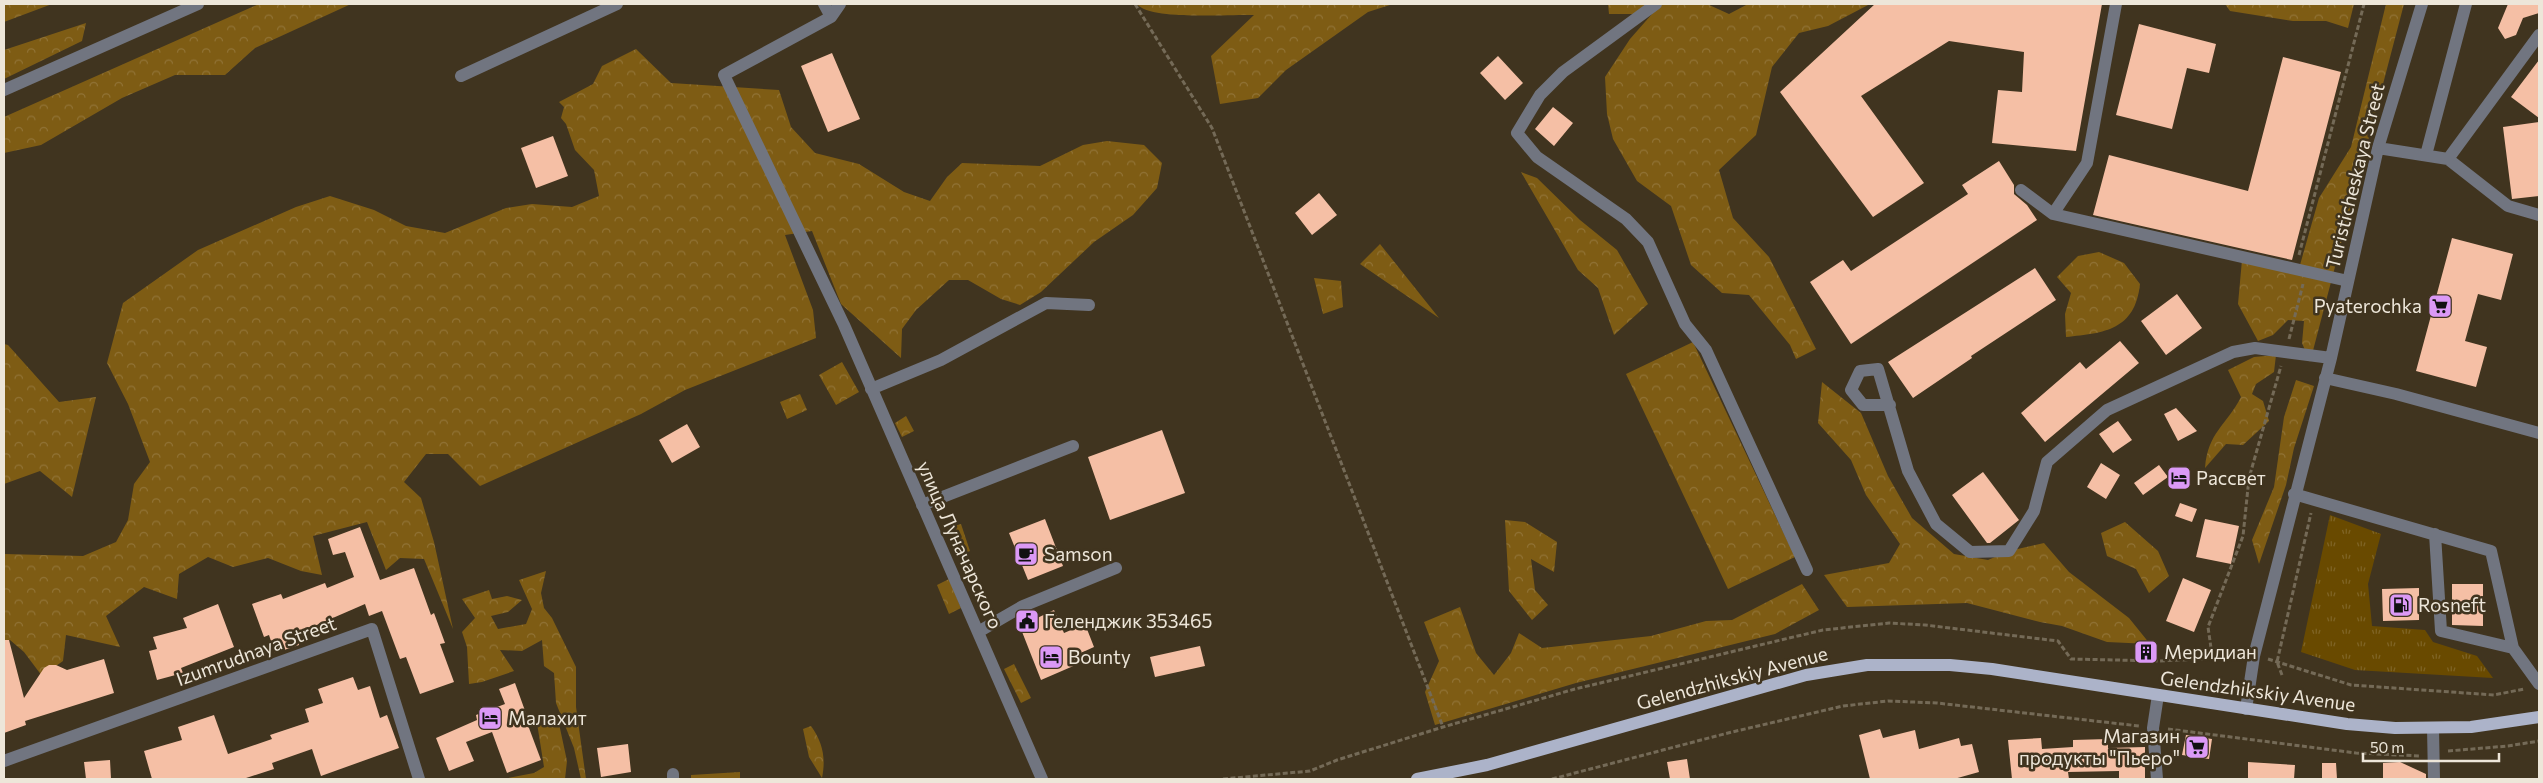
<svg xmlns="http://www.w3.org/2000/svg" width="2543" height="783" viewBox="0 0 2543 783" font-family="Commissioner,sans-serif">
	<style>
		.grass { fill: url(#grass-tufts) }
		.forest { fill: url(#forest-crowns) }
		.building { fill: #f5bfa5 }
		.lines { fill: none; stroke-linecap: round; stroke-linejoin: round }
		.path { stroke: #746a57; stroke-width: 3; stroke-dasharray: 5 2.5; stroke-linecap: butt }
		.minor { stroke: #717580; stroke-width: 12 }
		.major { stroke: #acb3c9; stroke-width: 12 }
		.labels { text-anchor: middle; stroke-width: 5; stroke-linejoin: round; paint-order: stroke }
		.street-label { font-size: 19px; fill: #ede6d9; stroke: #40341f }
		.poi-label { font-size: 19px; fill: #ede6d9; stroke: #40341f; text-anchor: start }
	</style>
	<defs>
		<pattern id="grass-tufts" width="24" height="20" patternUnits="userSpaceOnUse" patternTransform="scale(1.25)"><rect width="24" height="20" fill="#694a00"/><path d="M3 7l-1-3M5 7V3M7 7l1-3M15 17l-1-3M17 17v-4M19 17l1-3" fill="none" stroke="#7f6425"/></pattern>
		<pattern id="forest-crowns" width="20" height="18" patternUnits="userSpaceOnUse" patternTransform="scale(1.25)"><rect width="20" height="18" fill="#7e5c14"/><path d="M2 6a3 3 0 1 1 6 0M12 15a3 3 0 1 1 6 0" fill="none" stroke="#917336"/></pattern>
	</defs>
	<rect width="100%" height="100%" fill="#40341f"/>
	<!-- grass -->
	<path class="grass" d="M2330 515 2381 534 2368 584 2372 626 2425 630 2433 642 2477 656 2493 678 2355 670 2301 652Z"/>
	<!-- forest -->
	<path class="forest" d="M4 4H52L4 22Z
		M259 4H351L255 48 225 75H175L122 98 41 145 4 153V117Z
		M1137 4H1393L1368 12 1286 70 1258 98 1220 104 1211 56 1254 15C1231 14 1150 21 1137 4Z
		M1608 4H1707L1729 14 1748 4H1870L1828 26 1799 33 1772 67 1756 135 1719 170 1733 218 1769 257 1816 349 1796 359 1790 345 1749 295 1722 293 1691 265 1671 206 1637 181 1613 139 1607 114 1605 77 1630 39 1652 14H1609Z
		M2225 4H2354L2348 28 2326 21H2293L2230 11Z
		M2386 4H2404L2310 362 2302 343 2304 321 2288 320 2273 335 2258 341 2238 304 2242 260 2298 272 2319 198 2351 147Z
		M86 23 82 41 4 79V50Z
		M636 49 671 83 779 90 791 127 815 153 859 164 904 192 930 201 947 177 962 163 1040 166 1083 145 1107 141 1144 145 1162 163 1157 188 1133 215 1094 242 1041 292 1020 305 1001 299 968 280H949L916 310 902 329 901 358 841 304 812 231 785 235 813 310 816 338 685 390 641 414 480 486 448 454H426L404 482 421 498 434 542 453 629 424 559 400 558 386 570 367 522 313 536 322 575 301 571 268 558 233 567 208 557 179 574 177 599 144 587 106 616 120 647 66 635 63 661 42 676 24 652 10 640 4 642V554L83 556 116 542 128 520 134 484 150 462 128 404 107 363 123 303 198 250 296 207 330 196 374 210 406 226 445 233 506 208 532 204 572 207 599 196 594 170 575 150 566 124 561 118 564 107 559 102 593 84 602 66Z
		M1521 172 1537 178 1580 220 1617 250 1648 304 1614 335 1598 288 1578 270Z
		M1380 244 1439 318 1360 264Z
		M2099 252 2124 263 2140 284C2135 330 2105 333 2066 337L2065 314 2071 293 2057 277 2078 256Z
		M1314 278 1341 281 1343 307 1323 314Z
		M1693 342 1795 557 1728 589 1626 374Z
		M4 344 8 345 59 402 96 397 72 497 40 471 4 484Z
		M2276 355 2274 372 2256 384 2252 394 2263 401 2269 421 2243 445 2226 444 2205 468C2208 432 2226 426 2241 397L2228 370 2254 357Z
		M842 362 859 392 836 405 819 375Z
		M2296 380 2314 386 2294 448 2286 485 2259 564 2252 540 2274 487 2284 417Z
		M1822 382 1861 413 1888 476 1912 518 1954 554 1988 560 2009 551 2044 543 2069 572 2129 618 2150 644 2107 642 2062 626 2040 622 1967 603 1847 607 1824 575 1889 563 1900 544 1866 495 1851 460 1818 423Z
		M800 394 807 410 787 419 780 402Z
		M906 416 914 431 902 437 895 423Z
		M1505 520 1525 522 1557 542 1554 572 1531 559 1535 590 1548 605 1532 620 1509 591Z
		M2125 522 2158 551 2169 576 2149 593 2136 569 2107 556 2101 533Z
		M961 524 970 551 957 556 947 528Z
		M546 571 541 593 544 608 552 618 576 667V707L586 779H581L574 748 556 703 554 673 544 666 542 640 522 651 500 650 514 671 482 682 469 684 467 647 462 632 475 618 462 599 489 590 492 599 507 596 522 600 508 612 491 616 498 629 526 624 532 609 519 580Z
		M949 579 961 608 949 614 937 585Z
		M1802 584 1819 610 1775 634 1576 683 1435 725 1425 692 1439 661 1424 622 1460 607 1476 653 1494 675 1511 653 1519 633 1542 648 1651 636 1706 621 1732 620Z
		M1014 664 1031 698 1021 703 1004 669Z
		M558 719 567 761 565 779H503L534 773 544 767 537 723Z
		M811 726C823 743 826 758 822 778L809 757 803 729Z
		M740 772V779H691V775Z"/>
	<!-- building -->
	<path class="building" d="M1875 4H2102L2076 151 1992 143 1998 90 2022 92 2024 52 1949 41 1861 96 1924 183 1873 217 1780 92Z
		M2508 4H2539V13L2523 18 2516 35 2505 39 2498 28Z
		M2139 24 2216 44 2209 73 2187 68 2172 129 2116 115Z
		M832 53 860 119 828 132 801 66Z
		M1498 56 1523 83 1505 100 1480 73Z
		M2283 57 2341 72 2292 260 2093 215 2109 155 2248 191Z
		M2539 60V118L2511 97Z
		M1553 107 1573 123 1554 146 1535 129Z
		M2539 122V196L2512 199 2503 127Z
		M553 136 568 176 536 188 521 148Z
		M1999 161 2014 185V194L2027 205 2037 220 1851 344 1810 282 1843 260 1851 271 1968 194 1962 185Z
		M1319 193 1337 215 1312 235 1295 213Z
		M2452 238 2513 254 2501 300 2478 294 2465 341 2487 347 2476 387 2416 371Z
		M2035 268 2056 300 1971 356 1972 358 1913 398 1888 362Z
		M2177 294 2202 328 2166 355 2141 321Z
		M2120 341 2139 363 2045 442 2021 413 2080 362 2086 369Z
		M2176 408 2197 431 2178 441 2164 414Z
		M2118 421 2132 440 2113 453 2099 434Z
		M687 424 700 447 672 463 659 440Z
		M1162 430 1185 493 1110 520 1088 457Z
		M2101 463 2120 475 2106 499 2087 487Z
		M2159 465 2168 477 2143 495 2134 483Z
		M1983 472 2019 520 1990 543H1987L1952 495Z
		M2180 503 2197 509 2192 522 2175 516Z
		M1045 519 1063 566 1028 580 1009 533Z
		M2205 519 2239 526 2231 564 2196 557Z
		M360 527 380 580 414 568 431 615 434 613 445 643 440 644 454 682 420 694 406 657 400 659 382 611 369 616 365 604 296 634 299 645 275 653 269 635 264 637 252 604 281 594 283 599 325 583 327 588 354 577 345 552 333 555 328 539Z
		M2183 578 2211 590 2194 632 2166 621Z
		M2452 584H2483V626L2452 625Z
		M2419 588V620L2383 621 2382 589Z
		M218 604 234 647 181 668 183 673 157 680 149 651 157 649 153 637 187 628 183 618Z
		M1054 610 1064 633 1085 624 1094 647 1074 656 1078 664 1041 680 1017 619 1030 612 1033 620Z
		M4 640H9L24 698 44 668 49 665H56L67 670 104 659 114 693 25 721 26 725 4 733Z
		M1200 646 1205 666 1155 677 1150 657Z
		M353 677 358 690 370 686 380 718 387 715 399 748 321 776 312 749 272 763 274 769 243 779H152L144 751 182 740 178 727 214 715 228 754 272 739 270 735 309 722 305 709 323 703 318 689Z
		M515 683 528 719 526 720 541 760 507 773 492 732 466 742 474 761 449 771 436 738 477 720 476 715 505 704 499 689Z
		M1880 729 1883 738 1915 730 1919 749 1959 738 1961 746 1972 744 1979 772 1954 779H1870L1859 735Z
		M2186 735 2212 739 2209 759 2182 755Z
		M2041 738 2042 749 2073 747V740L2108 739V748L2145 747V779H2119V771L2068 772 2069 779H2012L2008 740Z
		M628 744 631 772 601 777 597 748Z
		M1687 759 1690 779H1670L1667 762Z
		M110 760 111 779H86L84 762Z
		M2248 762 2295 765 2294 779H2248Z
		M2400 762 2426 774V779H2383V763Z
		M2322 763H2336L2337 779H2322Z"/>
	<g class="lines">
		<!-- path -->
		<path class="path" d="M1135 4 1212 128 1443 727
			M2299 255 2364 4
			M2289 339 2303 284
			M2212 655 2208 627 2243 536 2249 478 2281 366
			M2268 659 2351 685 2494 695 2524 689
			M2282 675 2277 662 2311 513
			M2168 729 2356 753 2420 756
			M2448 751 2508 746 2539 741
			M1223 779 1310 771 1337 760 1443 727 1575 689 1823 630 1889 623 1925 625 2058 641 2071 659 2159 661 2202 659 2224 649 2240 653
			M1552 779 1728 733 1843 706 1888 701 1937 703 2139 726"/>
		<!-- minor -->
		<path class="minor" d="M824 4 831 17
			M840 4 831 17 724 75 844 325 1042 779
			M1656 4 1563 72 1540 95 1517 133 1537 157 1626 219 1648 242 1685 324 1706 350 1807 570
			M461 76 617 4
			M4 90 198 4
			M2378 148 2448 159 2508 206 2539 215
			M2426 155 2466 4
			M2448 159 2539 35
			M2021 190 2053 214 2348 281
			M2053 214 2087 163 2116 4
			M2325 378 2396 394 2539 433
			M871 389 941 360 1046 303 1089 305
			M1890 405H1863L1851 390 1860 371 1878 369 1908 471 1936 524 1970 552 2009 551 2034 511 2047 462 2107 410 2233 352 2255 348 2331 358
			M2294 494 2491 551 2513 648 2539 684
			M922 505 1073 446
			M2435 534 2441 631 2513 648
			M978 632 1023 606 1116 568
			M2246 709 2254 656 2331 358 2378 148 2422 4
			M2433 728 2434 779
			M4 761 372 629 419 779
			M673 774V779
			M2157 779 2153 728 2158 695"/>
		<!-- major -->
		<path class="major" d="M1417 779 1487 765 1806 675 1867 665H1950L1992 669 2347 724 2395 728 2471 727 2539 717"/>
	</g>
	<!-- icons -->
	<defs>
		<g id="supermarket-square" transform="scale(1.25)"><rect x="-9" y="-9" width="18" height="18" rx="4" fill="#db99f6" stroke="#40341f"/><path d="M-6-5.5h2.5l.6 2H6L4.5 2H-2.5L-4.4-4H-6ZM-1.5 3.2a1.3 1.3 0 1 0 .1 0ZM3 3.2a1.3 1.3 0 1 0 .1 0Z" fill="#111"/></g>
		<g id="hotel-square" transform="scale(1.25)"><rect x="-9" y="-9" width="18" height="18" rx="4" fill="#db99f6" stroke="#40341f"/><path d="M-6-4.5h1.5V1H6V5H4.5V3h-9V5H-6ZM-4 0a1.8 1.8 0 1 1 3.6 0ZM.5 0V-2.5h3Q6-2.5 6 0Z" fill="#111"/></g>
		<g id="cafe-square" transform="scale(1.25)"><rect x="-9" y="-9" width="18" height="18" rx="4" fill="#db99f6" stroke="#40341f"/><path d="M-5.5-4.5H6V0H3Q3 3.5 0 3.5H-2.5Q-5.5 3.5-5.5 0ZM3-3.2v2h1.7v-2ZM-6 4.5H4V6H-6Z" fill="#111"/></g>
		<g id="fuel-square" transform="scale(1.25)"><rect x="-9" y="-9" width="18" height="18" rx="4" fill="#db99f6" stroke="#40341f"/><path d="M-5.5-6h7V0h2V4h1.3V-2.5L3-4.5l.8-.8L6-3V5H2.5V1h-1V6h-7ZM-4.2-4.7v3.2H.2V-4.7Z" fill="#111"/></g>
		<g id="civic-square" transform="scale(1.25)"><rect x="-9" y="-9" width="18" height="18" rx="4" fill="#db99f6" stroke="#40341f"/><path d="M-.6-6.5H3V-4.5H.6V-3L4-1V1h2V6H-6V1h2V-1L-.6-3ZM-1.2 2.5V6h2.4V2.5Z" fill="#111"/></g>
		<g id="building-square" transform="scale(1.25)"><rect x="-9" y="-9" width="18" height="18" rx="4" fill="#db99f6" stroke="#40341f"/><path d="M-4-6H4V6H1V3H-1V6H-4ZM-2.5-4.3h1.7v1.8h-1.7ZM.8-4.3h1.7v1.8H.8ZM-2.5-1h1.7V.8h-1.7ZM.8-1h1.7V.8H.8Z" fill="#111"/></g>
	</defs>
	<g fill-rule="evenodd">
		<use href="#supermarket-square" x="2440" y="306"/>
		<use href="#hotel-square" x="2179" y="478"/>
		<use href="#cafe-square" x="1026" y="554"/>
		<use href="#fuel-square" x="2401" y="605"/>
		<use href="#civic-square" x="1027" y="621"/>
		<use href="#building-square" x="2146" y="652"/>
		<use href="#hotel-square" x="1051" y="657"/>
		<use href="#hotel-square" x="490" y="718"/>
		<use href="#supermarket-square" x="2197" y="747"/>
	</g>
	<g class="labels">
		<!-- street labels -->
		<g class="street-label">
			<text transform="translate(2355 176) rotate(-76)" y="7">Turisticheskaya Street</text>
			<text transform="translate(960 545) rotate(66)" y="7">улица Луначарского</text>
			<text transform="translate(256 651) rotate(-20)" y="7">Izumrudnaya Street</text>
			<text transform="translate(1732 678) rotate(-15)" y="7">Gelendzhikskiy Avenue</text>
			<text transform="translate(2258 691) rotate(8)" y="7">Gelendzhikskiy Avenue</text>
		</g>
		<!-- poi labels -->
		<g class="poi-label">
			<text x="2422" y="313" text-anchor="end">Pyaterochka</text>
			<text x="2196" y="485">Рассвет</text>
			<text x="1044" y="561">Samson</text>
			<text x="2418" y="612">Rosneft</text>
			<text x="1044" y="628">Геленджик 353465</text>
			<text x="2164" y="659">Меридиан</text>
			<text x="1068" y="664">Bounty</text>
			<text x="508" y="725">Малахит</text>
			<text x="2180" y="743" text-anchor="end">Магазин<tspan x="2180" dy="22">продукты "Пьеро"</tspan></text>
		</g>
	</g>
	<!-- border -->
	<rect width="2543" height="783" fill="none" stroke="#ede6d9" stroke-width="10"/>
	<!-- scale -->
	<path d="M2363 753v8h136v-8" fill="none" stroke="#ede6d9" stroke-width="2.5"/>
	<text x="2370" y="753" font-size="15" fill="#ede6d9" stroke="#40341f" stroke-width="4" paint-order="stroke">50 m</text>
</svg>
